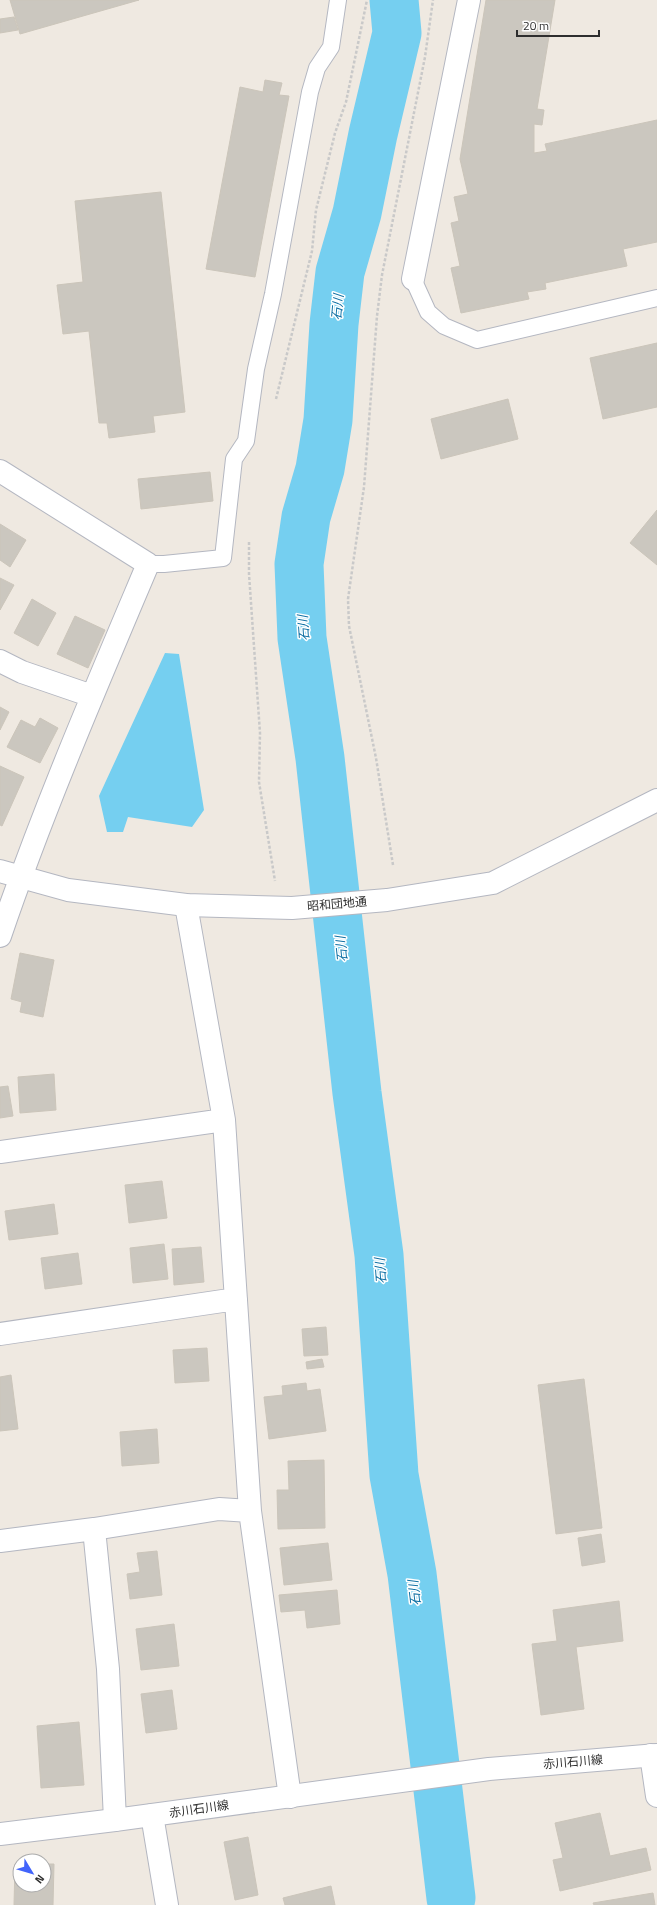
<svg xmlns="http://www.w3.org/2000/svg" width="657" height="1905" viewBox="0 0 657 1905" font-family="'Titillium Web','Noto Sans JP',sans-serif">
	<style>
		.water { fill: #75cff0 }
		.lines { fill: none; stroke-linecap: round; stroke-linejoin: round }
		.stream { stroke: #75cff0; stroke-width: 8 }
		.river { stroke: #75cff0; stroke-width: 49 }
		.building { fill: #cbc7bf; stroke: #cbc5ba }
		.lane-casing { stroke: #b4b7c1; stroke-width: 18 }
		.street-casing { stroke: #b4b7c1; stroke-width: 24 }
		.secondary-casing { stroke: #b4b7c1; stroke-width: 24 }
		.path { stroke: #c9c9c9; stroke-width: 2.5; stroke-dasharray: 3 2; stroke-linecap: butt }
		.lane { stroke: #fff; stroke-width: 16 }
		.street { stroke: #fff; stroke-width: 22 }
		.secondary { stroke: #fff; stroke-width: 22 }
		.labels { text-anchor: middle; stroke-width: 3; stroke-linejoin: round; paint-order: stroke }
		.street-label { font-size: 12px; fill: #2e2e2e; stroke: #fff }
		.water-label { font-size: 13px; font-style: italic; fill: #0d6fa3; stroke: #fff }
	</style>
	<rect width="100%" height="100%" fill="#efe9e1"/>
	<!-- water -->
	<path class="water" d="M165 653 179 654 204 810 192 827 128 817 123 832H107L99 796Z"/>
	<g class="lines">
		<!-- stream -->
		<path class="stream" d="M451 1905V1898"/>
		<!-- river -->
		<path class="river" d="M394 0 397 33 373 134 357 213 340 272 334 324 328 420 320 469 306 517 299 564 302 638 320 758 357 1093 379 1255 394 1475 412 1574 451 1898"/>
	</g>
	<!-- building -->
	<path class="building" d="M10 0H139L20 34Z
		M486 0H555L537 109 544 110 542 125 534 124V153L547 151 545 144 657 120V242L623 249 627 266 545 283 546 289 527 292 529 299 461 313 451 268 460 266 451 223 459 221 454 197 468 194 460 159Z
		M14 17 18 30 0 33V19Z
		M265 80 282 83 279 95 289 96 255 277 206 269 240 87 263 92Z
		M161 192 185 412 153 416 155 432 109 438 107 423H99L89 331 63 334 57 285 83 282 75 201Z
		M657 343V407L603 419 590 358Z
		M508 399 518 439 441 459 431 419Z
		M210 472 213 501 141 509 138 479Z
		M657 510V565L630 543Z
		M0 524 26 540 10 567 0 560Z
		M0 578 14 585 0 610Z
		M32 599 56 613 38 646 14 633Z
		M75 616 105 630 88 668 57 654Z
		M0 707 9 712 0 730Z
		M40 718 58 728 40 763 7 747 21 720 35 727Z
		M0 766 24 777 2 826 0 825Z
		M20 953 54 960 43 1017 20 1012 22 1002 11 999Z
		M54 1074 56 1110 20 1113 18 1077Z
		M8 1086 13 1116 0 1118V1087Z
		M162 1181 167 1218 129 1223 125 1185Z
		M54 1204 58 1234 9 1240 5 1211Z
		M164 1244 168 1279 133 1283 130 1248Z
		M201 1247 204 1282 174 1285 172 1249Z
		M78 1253 82 1284 45 1289 41 1258Z
		M326 1327 328 1355 304 1356 302 1329Z
		M207 1348 209 1381 175 1383 173 1350Z
		M322 1359 324 1367 307 1369 306 1362Z
		M11 1375 18 1429 0 1431V1377Z
		M584 1379 602 1528 556 1534 538 1385Z
		M306 1383 307 1391 320 1389 326 1431 269 1439 264 1397 283 1395 282 1386Z
		M157 1429 159 1463 122 1466 120 1432Z
		M324 1460 325 1528 278 1529 277 1490H289L288 1461Z
		M601 1534 605 1562 582 1566 578 1538Z
		M328 1543 332 1580 284 1585 280 1548Z
		M157 1551 162 1595 130 1599 127 1574 140 1572 137 1553Z
		M337 1590 340 1624 307 1628 305 1610 281 1612 279 1595Z
		M619 1601 623 1641 576 1647 584 1709 541 1715 532 1644 557 1641 553 1610Z
		M174 1624 179 1666 141 1670 136 1629Z
		M172 1690 177 1729 146 1733 141 1694Z
		M79 1722 84 1785 41 1788 37 1726Z
		M600 1813 610 1856 646 1848 651 1870 560 1891 553 1860 563 1858 555 1823Z
		M248 1837 258 1895 235 1900 224 1842Z
		M15 1864H20V1885H44V1864H54L53 1905H14Z
		M331 1886 335 1905H285L283 1898Z
		M653 1893 655 1905H594L593 1903Z"/>
	<g class="lines">
		<!-- lane casing -->
		<g class="lane-casing">
			<path id="lane" d="M413 279 428 312 444 326 477 340 657 298
				M148 564H164L223 558 234 459 246 441 256 369 273 294 310 92 317 68 331 47 338 0"/>
		</g>
		<!-- street casing -->
		<g class="street-casing">
			<path id="street" d="M413 279 469 0
				M0 471 148 564C96 687 43 810 0 936
				M0 661 22 672 92 696
				M186 905 224 1120 250 1511 290 1797
				M0 1152 224 1120
				M0 1334 236 1299
				M94 1529 108 1669 115 1820
				M0 1541 94 1529 219 1509 250 1511
				M651 1755 657 1796
				M152 1815 167 1905"/>
		</g>
		<!-- secondary casing -->
		<g class="secondary-casing">
			<path id="secondary" d="M0 871 68 890 186 905 292 908 387 900 493 883 657 800
				M0 1834 115 1820 489 1769 657 1755"/>
		</g>
		<!-- path -->
		<path class="path" d="M276 399 312 251 316 210 335 133 346 102 367 0
			M249 542V574L260 733 259 782 275 881
			M393 865 376 758 349 626 348 599 364 487 377 316 382 275 425 57 433 0"/>
		<!-- lane -->
		<use href="#lane" class="lane"/>
		<!-- street -->
		<use href="#street" class="street"/>
		<!-- secondary -->
		<use href="#secondary" class="secondary"/>
	</g>
	<g class="labels">
		<!-- street labels -->
		<g class="street-label">
			<text transform="translate(337 904) rotate(-5)" y="4">昭和団地通</text>
			<text transform="translate(573 1762) rotate(-5)" y="4">赤川石川線</text>
			<text transform="translate(199 1809) rotate(-8)" y="4">赤川石川線</text>
		</g>
		<!-- water labels -->
		<g class="water-label">
			<text transform="translate(337 307) rotate(-85)" y="5">石川</text>
			<text transform="translate(303 628) rotate(-94)" y="5">石川</text>
			<text transform="translate(341 949) rotate(-96)" y="5">石川</text>
			<text transform="translate(380 1271) rotate(-94)" y="5">石川</text>
			<text transform="translate(414 1593) rotate(-97)" y="5">石川</text>
		</g>
	</g>
	<!-- north arrow -->
	<g transform="translate(32 1873) rotate(128)"><circle r="19" fill="#ffffff" stroke="#ababab"/>
	<path d="M0-3L7 15L0 10L-7 15Z" fill="#4264fb"/>
	<text y="-6" font-size="11" font-weight="bold" text-anchor="middle" fill="#2e2e2e">N</text>
	</g>
	<!-- scale -->
	<path d="M517 30v6h82v-6" fill="none" stroke="#2e2e2e" stroke-width="2"/>
	<text x="523" y="30" font-size="12" fill="#2e2e2e" stroke="#ffffff" stroke-width="3" paint-order="stroke">20 m</text>
</svg>
